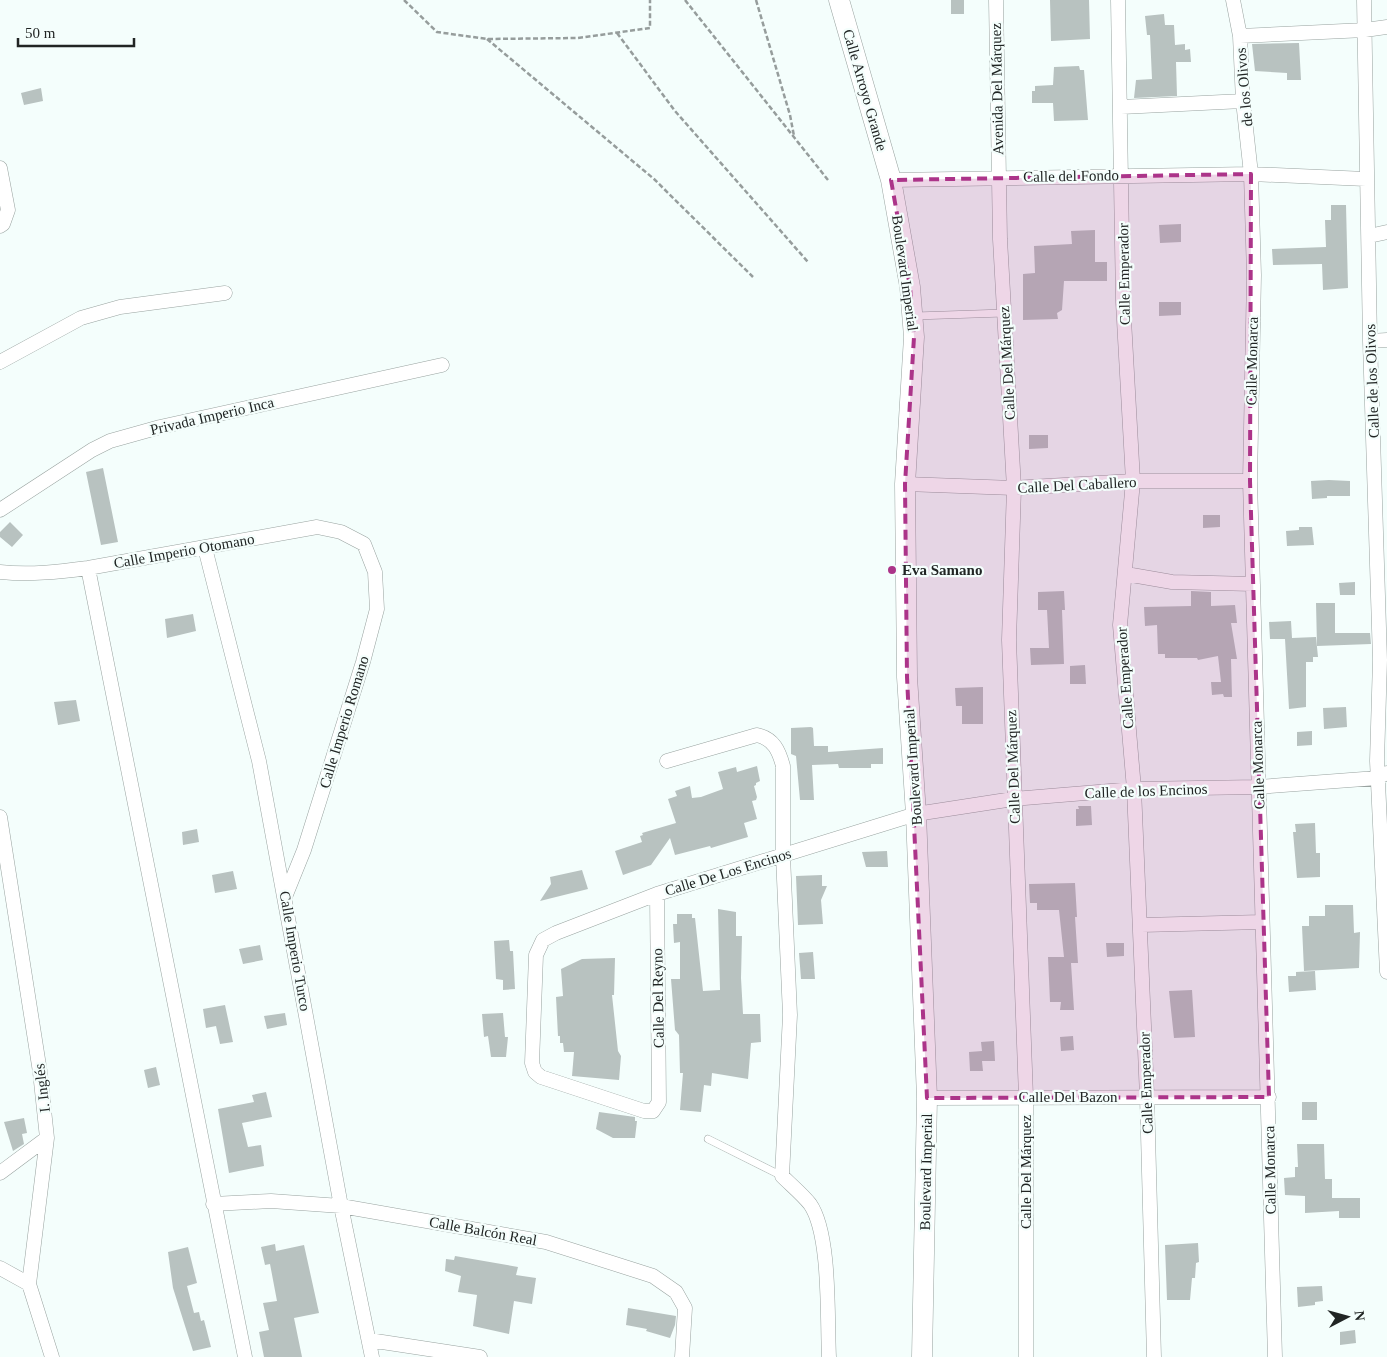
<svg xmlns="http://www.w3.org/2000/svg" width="1387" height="1357" viewBox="0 0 1387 1357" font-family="Georgia,serif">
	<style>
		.building { fill: #b8c2c0 }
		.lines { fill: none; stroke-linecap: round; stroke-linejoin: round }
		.lane-casing { stroke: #99a3a0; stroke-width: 8 }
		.street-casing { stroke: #99a3a0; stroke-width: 15 }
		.secondary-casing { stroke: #99a3a0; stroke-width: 21 }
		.path { stroke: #969d9c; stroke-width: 2.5; stroke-dasharray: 5 2.5; stroke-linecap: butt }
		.lane { stroke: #fff; stroke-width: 7 }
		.street { stroke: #fff; stroke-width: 14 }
		.secondary { stroke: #fff; stroke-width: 20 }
		.marked { fill: #ac3489; fill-opacity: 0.2; stroke: #ac3489; stroke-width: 4; stroke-dasharray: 10 6; stroke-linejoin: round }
		.poi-dot { fill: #ac3489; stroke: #f4fefc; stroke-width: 2 }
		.labels { text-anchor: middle; stroke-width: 4.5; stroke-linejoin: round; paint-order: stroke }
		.street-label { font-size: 15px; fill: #212524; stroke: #f4fefc }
		.poi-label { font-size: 15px; font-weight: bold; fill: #212524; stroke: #f4fefc; text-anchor: start }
	</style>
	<rect width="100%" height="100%" fill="#f4fefc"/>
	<!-- building -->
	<path class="building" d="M951 0H964V14H951Z
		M1050 0H1089L1090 39 1051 41Z
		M1164 14 1165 25H1174L1175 45 1185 44V50L1190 49 1191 62H1176L1177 96 1134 98 1136 80 1152 79 1150 35H1147L1145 16Z
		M1299 43 1301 80H1287V73L1255 71 1252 44Z
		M1079 66 1080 70H1084L1088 120 1054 121 1053 103H1032V91H1035V86L1053 85 1054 67Z
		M41 88 43 101 24 105 21 93Z
		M1331 205H1346L1348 288 1323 290 1322 264 1273 265 1272 249 1326 247 1325 220H1331Z
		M1181 224V242L1160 243 1159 225Z
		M1095 230V262H1107V281H1064L1062 310 1057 313 1058 319 1023 320V274L1035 273 1034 246 1072 244 1071 231Z
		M1159 302H1181V315L1159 316Z
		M1029 435H1048V448L1029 449Z
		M103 468 118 542 101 545 86 472Z
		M1329 480 1350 481V496H1327V498L1312 499 1311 481Z
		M1203 515H1220V527L1203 528Z
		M10 522 23 535 12 547 0 537V532Z
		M1299 527H1312L1314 545 1287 546 1286 531 1299 530Z
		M1355 582V595H1340L1339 583Z
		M1064 591 1065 610H1062L1064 664 1031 665 1030 648H1049L1047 610H1038V592Z
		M1191 591 1211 592V606L1235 605 1237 623H1231L1237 659H1231L1232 697H1224L1223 694 1212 695 1211 682H1221L1218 656 1198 660 1197 658H1165V654H1158L1157 625 1145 626 1144 607 1191 606Z
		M1316 603H1335V633H1370L1371 644 1317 646Z
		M193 614 196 631 167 638 165 619Z
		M1291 621 1292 638 1316 637 1318 657H1313V662H1306V707L1289 709 1285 639H1270L1269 622Z
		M1085 665 1086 684H1070V666Z
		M983 687V724H962V706H956L955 688Z
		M76 700 80 721 58 725 54 702Z
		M1346 707 1347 727 1324 729 1323 708Z
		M811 727 813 728 814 746H828V752L883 748V764H871V768H839L838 764 812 765 814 800H800L796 756 791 754V728Z
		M1312 731V745L1297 746V732Z
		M757 766 760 781 756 783V785L754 786 757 797 756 800 752 801 757 819 744 823 748 837 711 848 710 846 675 855 670 838 651 865 623 875 615 851 642 842 640 836 643 835 642 833 676 823 668 799 677 796 675 791 690 786 692 798 701 797 723 789 718 772 736 767 737 772Z
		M1078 806H1091L1092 825 1076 826V809H1079Z
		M1315 823 1316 853H1320V877L1297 878 1293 832H1296L1295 824Z
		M197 829 199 842 183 845 182 832Z
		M887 851 888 867H866L862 852Z
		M582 870 588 889 540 901 551 884 550 877Z
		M233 871 237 889 215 893 212 875Z
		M822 875V886H827L821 900 823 924 798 925 796 876Z
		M1075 883 1077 917H1075L1078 963H1071L1074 1010H1060L1061 1002H1050L1048 957H1064L1059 910H1037V903H1030L1029 884Z
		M1325 905H1353L1354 933 1360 932 1359 968 1304 971 1302 926H1309V916H1325Z
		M718 909 736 912V936H742L741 978 743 1014H760L761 1042 751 1043 748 1079 712 1073 711 1086 704 1085 701 1112 680 1110 683 1073H680L679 1035 675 1030 671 979H680V942L674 943 673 924H677V914H692V918H695L703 991 720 990Z
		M509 940 510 951H513L515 989 503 990V980L496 979 494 941Z
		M1106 943H1124V956L1107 957Z
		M260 945 263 960 243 964 239 949Z
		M813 952 815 979H801L799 953Z
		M615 958 614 995H612L618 1051 621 1056 619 1080 572 1076 574 1052H564L563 1043H560V1036H558L556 997 563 996 561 969 582 959Z
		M1315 971 1316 990 1289 992 1288 976H1296V972Z
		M1192 990 1195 1037 1174 1038 1169 991Z
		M225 1005 233 1042 220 1044 216 1026 206 1028 203 1009Z
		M285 1013 287 1025 267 1029 264 1016Z
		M503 1013 505 1037H508L506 1057H491L488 1036 484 1037 482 1014Z
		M1073 1036 1074 1050 1061 1051 1060 1037Z
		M994 1041 995 1061H982L983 1071H970L969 1052 982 1051 981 1042Z
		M156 1067 160 1085 148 1088 144 1070Z
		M266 1092 272 1117 242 1123 248 1147 261 1145 264 1166 229 1173 218 1109 254 1102 252 1095Z
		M1302 1102H1317V1120H1302Z
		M599 1112 635 1117V1121H637L635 1138H613L596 1129Z
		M24 1118 27 1133 22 1134 24 1144 13 1151 4 1122Z
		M1297 1144H1324L1325 1179H1332V1198H1360V1218H1339V1211L1305 1213V1196L1285 1195 1284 1178 1295 1177V1167H1298Z
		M1198 1243 1199 1262 1196 1263 1195 1278H1192L1190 1300H1167L1165 1245Z
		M275 1244 276 1251 304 1245 319 1313 294 1318 302 1357H264L259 1332 269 1330 263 1303 277 1301 270 1264 265 1265 261 1247Z
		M188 1247 197 1283 187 1286 194 1313 199 1312 201 1321 204 1320 211 1347 193 1351 173 1288 168 1252Z
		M455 1256 518 1267 516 1275 536 1278 532 1304 514 1301 509 1334 473 1326 477 1295 458 1292 461 1276 445 1271 446 1259 454 1260Z
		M1322 1286 1323 1301 1315 1302V1305L1298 1307 1297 1287Z
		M628 1308 676 1316 675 1325 670 1338 646 1331 647 1329 626 1325Z
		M1355 1330 1356 1343 1340 1345V1332Z"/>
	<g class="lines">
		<!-- lane casing -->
		<g class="lane-casing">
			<path id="lane" d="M915 316 1004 313
				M708 1139 782 1176"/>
		</g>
		<!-- street casing -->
		<g class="street-casing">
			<path id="street" d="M996 0 1000 239 1014 488 1009 640 1026 1097V1357
				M1118 0 1123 302 1133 481 1120 625 1134 789 1147 1097 1154 1357
				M1233 0 1240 36 1243 101 1251 174 1254 275 1250 481 1275 1357
				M1364 0 1370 341 1380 660 1377 761 1387 972
				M1240 36 1365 30 1387 27
				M1121 107 1243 101
				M0 168 8 210 3 224 0 226
				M891 180 1251 174 1366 179
				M1369 236 1387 232
				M1370 341 1387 340
				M0 362 81 318 120 307 225 293
				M905 484 1014 488 1133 481H1250
				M0 510 92 450 110 441 160 427 442 365
				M205 548 259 761 341 1206 372 1357
				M88 568 245 1357
				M0 572C30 575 58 572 88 568L317 527 341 532 364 544 375 572 377 609 363 662 304 850 285 897
				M1126 574 1172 582 1253 584
				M667 761 757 735C774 739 779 751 783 766V856L790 1015 782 1176C791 1185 802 1194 810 1204 831 1234 827 1319 829 1357
				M0 817 40 1072 47 1138 29 1284 52 1357
				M657 894 659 1102 653 1111H644L541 1077 535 1072 532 1063 536 955 543 940 556 933 657 894 916 814 1013 799 1134 789 1258 787 1377 778 1387 773
				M1141 925 1262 922
				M927 1098 1269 1097
				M0 1173 47 1138
				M213 1204 271 1201 341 1206 546 1242 653 1276 676 1292 685 1308 682 1357
				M0 1268 29 1284
				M369 1340 480 1357"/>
		</g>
		<!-- secondary casing -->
		<g class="secondary-casing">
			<path id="secondary" d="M839 0 891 180 910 287 914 337 905 484 907 677 916 814 927 1098 922 1357"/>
		</g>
		<!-- path -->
		<path class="path" d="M404 0 437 32 487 39 578 38 650 28V0
			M685 0 828 180
			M756 0 790 115 794 136
			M617 33 675 111 808 262
			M487 39 654 179 753 277"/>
		<!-- lane -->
		<use href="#lane" class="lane"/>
		<!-- street -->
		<use href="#street" class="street"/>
		<!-- secondary -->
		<use href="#secondary" class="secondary"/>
	</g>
	<!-- marked area -->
	<path class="marked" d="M1251 174 1250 481 1269 1097 927 1098 907 677 905 484 914 337 910 287 891 180Z"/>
	<!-- markers -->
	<circle class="poi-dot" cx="892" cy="570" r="5"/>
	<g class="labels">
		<!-- street labels -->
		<g class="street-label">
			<text transform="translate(1244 87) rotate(-95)" y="5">de los Olivos</text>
			<text transform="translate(997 89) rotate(-91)" y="5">Avenida Del Márquez</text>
			<text transform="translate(865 90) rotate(74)" y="5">Calle Arroyo Grande</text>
			<text transform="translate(1071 176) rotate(-1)" y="5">Calle del Fondo</text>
			<text transform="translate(905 273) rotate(82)" y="5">Boulevard Imperial</text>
			<text transform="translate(1124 274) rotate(-91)" y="5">Calle Emperador</text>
			<text transform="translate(1252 361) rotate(-89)" y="5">Calle Monarca</text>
			<text transform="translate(1007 363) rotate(-93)" y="5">Calle Del Márquez</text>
			<text transform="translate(1372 381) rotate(-92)" y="5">Calle de los Olivos</text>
			<text transform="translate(212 416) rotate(-13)" y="5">Privada Imperio Inca</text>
			<text transform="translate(1077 485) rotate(-3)" y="5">Calle Del Caballero</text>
			<text transform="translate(184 551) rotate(-10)" y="5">Calle Imperio Otomano</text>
			<text transform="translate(1125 678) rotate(-94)" y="5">Calle Emperador</text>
			<text transform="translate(344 722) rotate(-73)" y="5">Calle Imperio Romano</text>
			<text transform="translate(1258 765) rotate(-92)" y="5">Calle Monarca</text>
			<text transform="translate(913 767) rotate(-94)" y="5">Boulevard Imperial</text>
			<text transform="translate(1013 767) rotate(-92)" y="5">Calle Del Márquez</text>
			<text transform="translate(1146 791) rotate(-2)" y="5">Calle de los Encinos</text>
			<text transform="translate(728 872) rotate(-17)" y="5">Calle De Los Encinos</text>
			<text transform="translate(295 951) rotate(80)" y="5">Calle Imperio Turco</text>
			<text transform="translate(658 998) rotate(-91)" y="5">Calle Del Reyno</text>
			<text transform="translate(1146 1083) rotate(-92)" y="5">Calle Emperador</text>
			<text transform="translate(42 1088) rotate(-97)" y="5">I. Inglés</text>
			<text x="1068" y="1102">Calle Del Bazon</text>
			<text transform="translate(1270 1170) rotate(-91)" y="5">Calle Monarca</text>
			<text transform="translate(926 1172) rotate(-89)" y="5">Boulevard Imperial</text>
			<text transform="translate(1026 1172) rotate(-90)" y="5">Calle Del Márquez</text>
			<text transform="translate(483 1231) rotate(10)" y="5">Calle Balcón Real</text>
		</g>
		<!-- poi labels -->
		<g class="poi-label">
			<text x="902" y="575">Eva Samano</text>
		</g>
	</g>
	<!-- north arrow -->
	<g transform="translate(1347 1317) rotate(84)" stroke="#f4fefc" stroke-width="4" paint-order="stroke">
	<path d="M0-4L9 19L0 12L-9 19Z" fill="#212524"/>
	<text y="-8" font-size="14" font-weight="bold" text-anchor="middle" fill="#212524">N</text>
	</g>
	<!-- scale -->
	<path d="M18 38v8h116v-8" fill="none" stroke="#212524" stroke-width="2.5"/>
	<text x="25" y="38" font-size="15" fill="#212524" stroke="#f4fefc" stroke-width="4" paint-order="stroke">50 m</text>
</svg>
